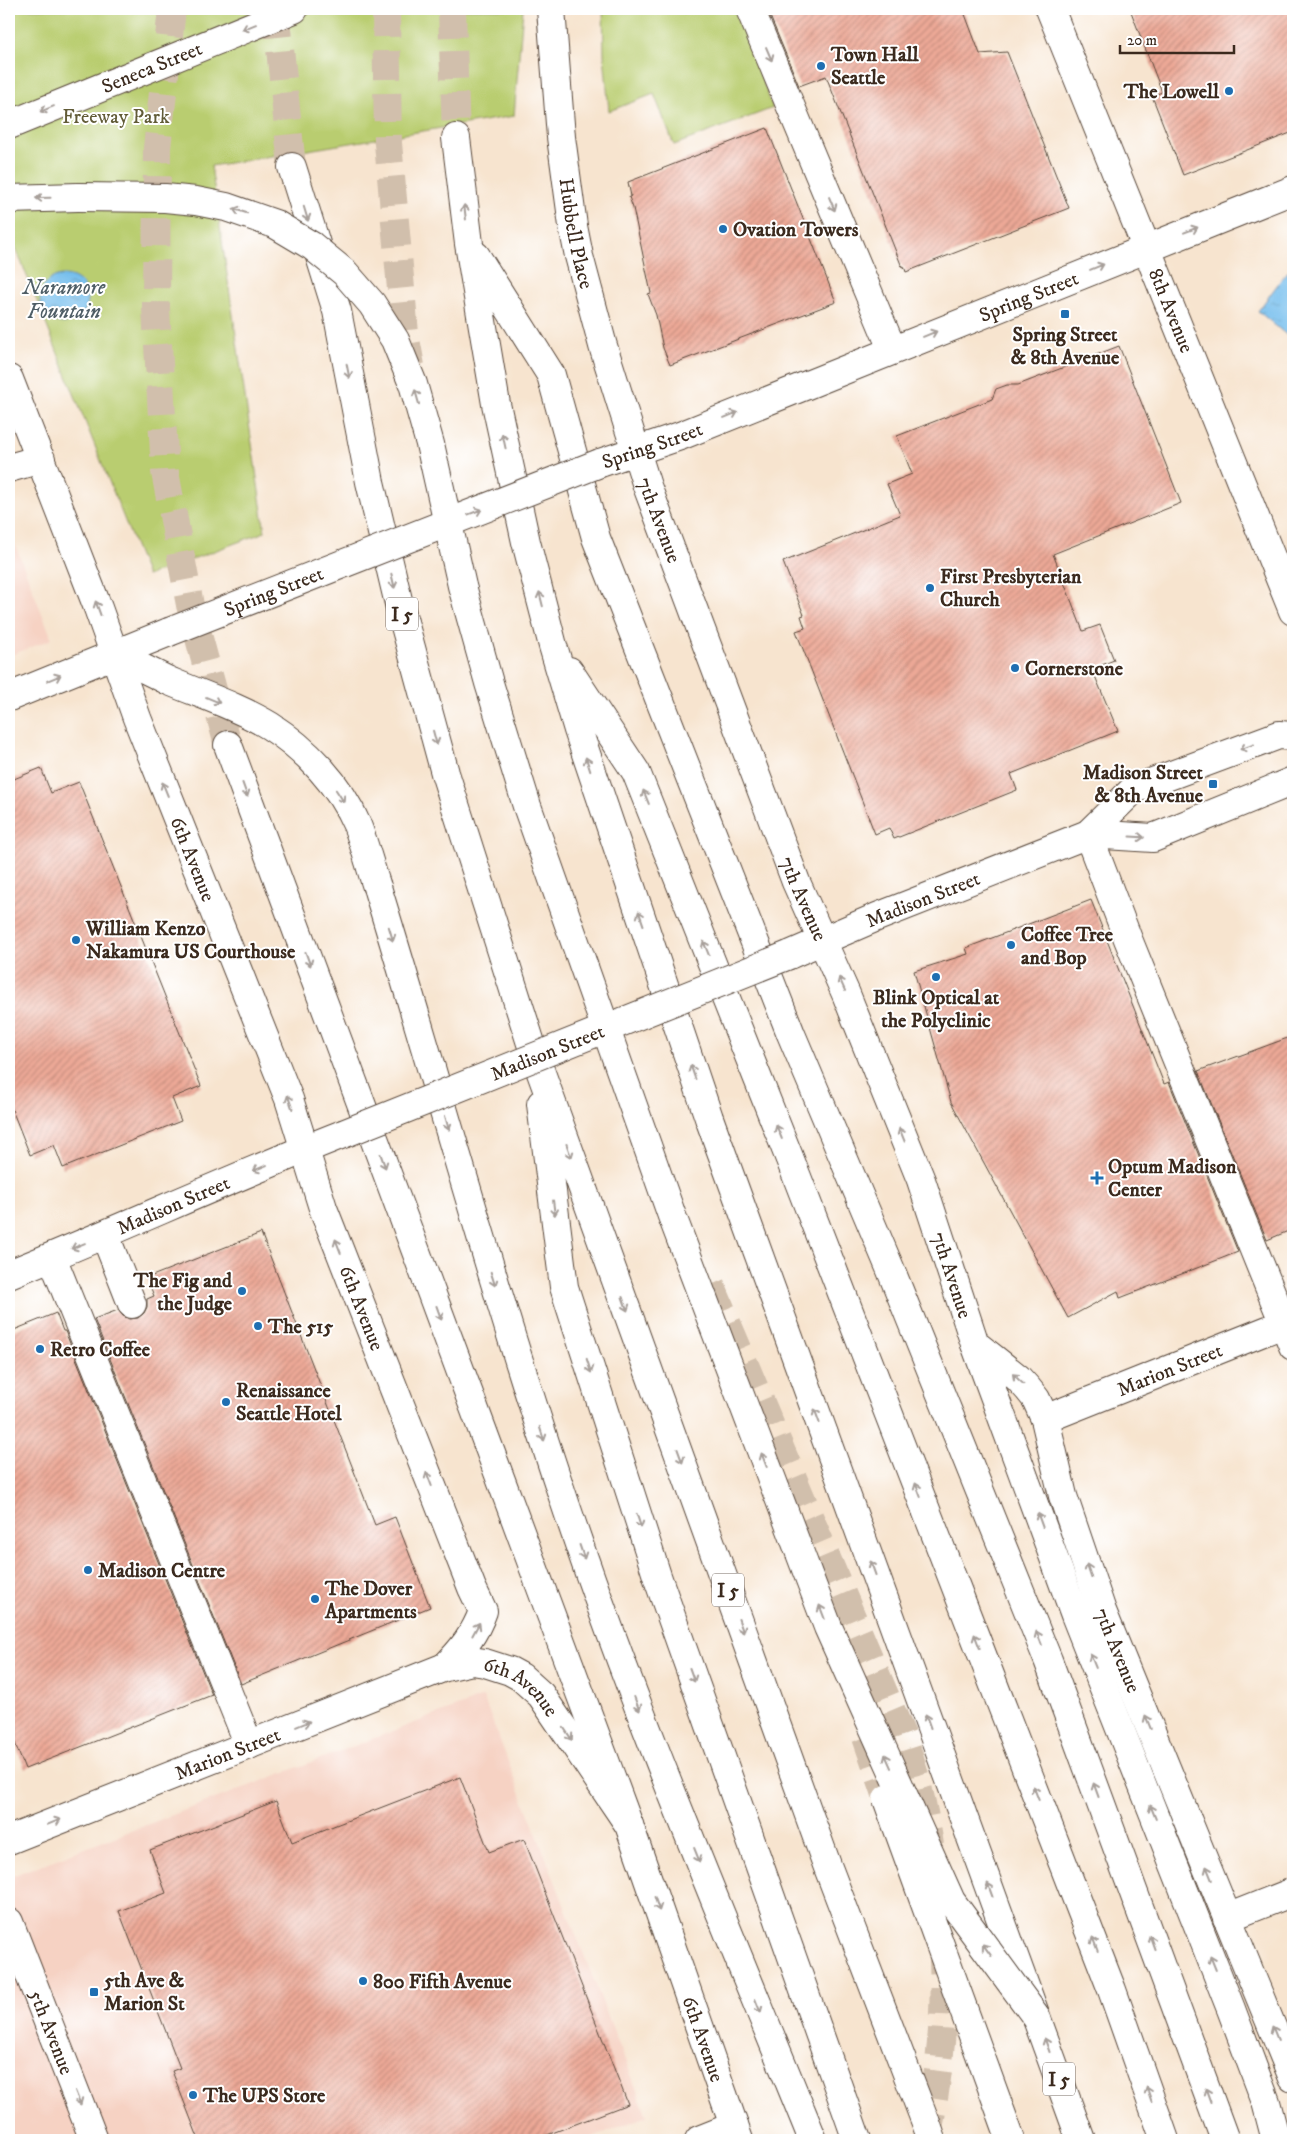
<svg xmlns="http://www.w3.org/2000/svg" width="1302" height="2149" viewBox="0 0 1302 2149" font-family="'IM FELL DW Pica',serif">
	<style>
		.built { fill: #f6d2c3 }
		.green { fill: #b9cd70; stroke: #7a7c47 }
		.water { fill: url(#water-ripples); stroke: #587486 }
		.building { fill: url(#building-hatch) }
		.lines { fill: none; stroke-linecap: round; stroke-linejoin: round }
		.highway-tunnel { stroke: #d1bfac; stroke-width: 28; stroke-dasharray: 28 14; stroke-linecap: butt }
		.minor-casing { stroke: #574639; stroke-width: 30 }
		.major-casing { stroke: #574639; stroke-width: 30 }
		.highway-casing { stroke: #574639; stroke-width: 30 }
		.minor { stroke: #fff; stroke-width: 28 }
		.major { stroke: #fff; stroke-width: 28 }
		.highway { stroke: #fff; stroke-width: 28 }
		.minor-bridge-casing { stroke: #574639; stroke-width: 30; stroke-linecap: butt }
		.major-bridge-casing { stroke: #574639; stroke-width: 30; stroke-linecap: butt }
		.highway-bridge-casing { stroke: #574639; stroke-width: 30; stroke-linecap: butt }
		.minor-bridge { stroke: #fff; stroke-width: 28 }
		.major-bridge { stroke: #fff; stroke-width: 28 }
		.highway-bridge { stroke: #fff; stroke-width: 28 }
		.oneway { stroke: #a79f9a }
		.poi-dot { fill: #1f6fb2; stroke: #fff; stroke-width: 2 }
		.labels { text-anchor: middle; stroke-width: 4; stroke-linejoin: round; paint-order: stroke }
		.shield { fill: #fff; stroke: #766a62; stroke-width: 1 }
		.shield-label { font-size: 19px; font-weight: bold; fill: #3b2a1e }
		.poi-label { font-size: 20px; font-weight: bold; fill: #3b2a1e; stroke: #fff; text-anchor: start }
		.street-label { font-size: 20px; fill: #3b2a1e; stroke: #fff }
		.park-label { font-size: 20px; fill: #615b37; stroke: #fff }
		.water-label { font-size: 21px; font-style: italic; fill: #4f5e66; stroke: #fff }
	</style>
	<defs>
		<pattern id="water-ripples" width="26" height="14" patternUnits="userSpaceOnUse" patternTransform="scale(1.25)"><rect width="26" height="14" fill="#74beed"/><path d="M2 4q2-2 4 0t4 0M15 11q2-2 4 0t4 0" fill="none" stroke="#609bbf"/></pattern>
		<pattern id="building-hatch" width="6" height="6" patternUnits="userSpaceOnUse" patternTransform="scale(1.25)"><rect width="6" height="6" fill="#eda997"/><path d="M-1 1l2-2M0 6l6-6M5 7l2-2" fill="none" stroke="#c18a7b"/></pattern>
	</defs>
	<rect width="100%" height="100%" fill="#fff"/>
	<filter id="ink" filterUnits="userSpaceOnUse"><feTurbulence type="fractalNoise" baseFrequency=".02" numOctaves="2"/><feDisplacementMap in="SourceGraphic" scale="10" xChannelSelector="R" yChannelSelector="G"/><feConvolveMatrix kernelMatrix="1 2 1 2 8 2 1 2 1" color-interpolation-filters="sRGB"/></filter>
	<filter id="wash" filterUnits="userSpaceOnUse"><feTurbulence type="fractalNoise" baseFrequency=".0096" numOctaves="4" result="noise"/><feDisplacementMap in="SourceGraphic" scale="20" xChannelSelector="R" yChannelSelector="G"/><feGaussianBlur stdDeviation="1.12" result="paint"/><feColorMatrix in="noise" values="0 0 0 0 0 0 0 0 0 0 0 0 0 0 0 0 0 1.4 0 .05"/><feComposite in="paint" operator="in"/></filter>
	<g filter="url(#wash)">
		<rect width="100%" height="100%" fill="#f7e4cf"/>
		<!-- built -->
		<path class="built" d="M9 529 52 639 9 656Z
			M483 1697 647 2116 585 2140H9V1877Z"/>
		<!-- green -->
		<path class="green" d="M9 9H523L514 116 211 166 265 532 147 576 9 231Z
			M603 9H735L773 108 674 145 654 94 609 111 604 55Z"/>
		<!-- water -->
		<path class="water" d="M1293 270V335L1290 338 1258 311 1286 273Z
			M40 299a24 24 0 1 1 48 0a24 24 0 1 1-48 0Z"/>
		<g id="blocks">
			<!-- building -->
			<path class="building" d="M767 9H963L980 54 1007 52 1069 208 906 272 904 266 902 267 826 76 799 86Z
				M1130 9H1293V132L1183 175 1152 96 1162 92Z
				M767 128 836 302 670 365 663 348 656 315 648 294 651 293 633 208 629 197 631 196 628 182Z
				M1119 346 1181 503 1053 554 1083 631 1100 625 1114 660 1092 669 1118 731 1011 774 1017 790 894 839 889 828 875 834 796 631 805 628 801 616 804 615 783 562 900 515 887 484 912 474 897 436 992 399 996 389 1007 385H1018Z
				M41 768 51 793 79 782 201 1086 172 1098 181 1121 63 1168 54 1145 30 1155 9 1102V781Z
				M1091 900 1164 1084 1169 1082 1238 1252 1120 1298 1118 1291 1068 1318 951 1102 914 971 968 954 966 948Z
				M1293 1036V1229L1267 1240 1198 1071Z
				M261 1233 375 1525 395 1517 430 1607 241 1684 94 1319 118 1310 123 1316 129 1319 138 1318 144 1313 147 1307V1299L154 1296 147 1278Z
				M56 1313 63 1331H65L212 1695 25 1769 9 1728V1332Z
				M460 1777 489 1852 524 1839 628 2104 534 2140H199L172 2071 180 2068 119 1911 166 1893 150 1850 276 1801 292 1842Z"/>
		</g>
	</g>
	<g filter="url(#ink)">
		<use href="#blocks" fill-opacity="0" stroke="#574639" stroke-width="1"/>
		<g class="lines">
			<!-- highway-tunnel -->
			<path class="highway-tunnel" d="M172 9 157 148 156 308 165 472 190 605 228 745
				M276 9 292 167
				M386 9 388 143 405 334 411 366
				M452 9 456 138
				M711 1285 902 1735C915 1771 924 1807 930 1845
				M866 1737 886 1794
				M927 2140C938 2080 946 2021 943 1959"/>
			<!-- minor casing -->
			<g class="minor-casing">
				<g id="minor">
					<path id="s1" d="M551 9 561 137 573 226 579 256 603 346 647 486 796 882 846 994 921 1180 975 1344 1018 1378 1028 1389 1036 1399 1045 1419 1063 1496 1102 1611 1293 2078"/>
					<path d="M750 9 892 349"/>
					<path id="s2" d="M1050 9 1293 611"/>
					<path id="s3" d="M9 125 294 9"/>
					<path id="s4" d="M600 463 680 436 1293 190"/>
					<path d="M9 468 41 459"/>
					<path d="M9 697 169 632"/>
					<path d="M1088 834 1128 939 1293 1346"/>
					<path d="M105 1235 132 1304"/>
					<path d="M52 1257 249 1745"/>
					<path id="s5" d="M1045 1419 1293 1320"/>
					<path d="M1227 1918 1293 1892"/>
					<path d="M699 2140 734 2126"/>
				</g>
			</g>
			<!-- major casing -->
			<g class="major-casing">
				<g id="major">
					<path id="s6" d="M9 379 98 608 137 718 289 1099 323 1208 472 1588 483 1611C475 1634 462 1650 445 1667"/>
					<path d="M1088 834 1153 838 1293 781"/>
					<path id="s7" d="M789 955 877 917 1088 834 1134 789 1279 735 1293 736"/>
					<path id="s8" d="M9 1274C121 1229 230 1178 343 1134"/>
					<path id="s9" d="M9 1840 445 1667 472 1661 485 1663 510 1671 521 1677 541 1695 629 1825 739 2140"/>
					<path id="s10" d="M9 1922 94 2140"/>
				</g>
			</g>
			<!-- highway casing -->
			<g class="highway-casing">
				<path id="highway" d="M456 138 469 244 496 404 526 542 553 646 578 730 709 1118 1081 2140
					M292 167 337 311 370 482 398 600 445 773 535 1056 827 1865 926 2123
					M9 199 78 197
					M476 256 551 375 596 538 791 1034 890 1268 1048 1660 1225 2140
					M114 654 169 681
					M569 671 636 772 797 1177 1112 1990 1165 2140
					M228 745 629 1825
					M377 887C440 1093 497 1302 566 1506 638 1721 728 1930 813 2140
					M541 1104 564 1287 658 1579 857 2140
					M975 1344 1075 1615 1231 2009 1266 2102 1276 2140"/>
			</g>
			<!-- minor -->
			<use href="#minor" class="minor"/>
			<!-- major -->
			<use href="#major" class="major"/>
			<!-- highway -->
			<use href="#highway" class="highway"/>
			<!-- minor-bridge casing -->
			<g class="minor-bridge-casing">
				<g id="minor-bridge">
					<path id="s11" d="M169 632 600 463"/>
				</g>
			</g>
			<!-- major-bridge casing -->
			<g class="major-bridge-casing">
				<g id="major-bridge">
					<path id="s12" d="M343 1134 789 955"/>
				</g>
			</g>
			<!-- highway-bridge casing -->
			<g class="highway-bridge-casing">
				<path id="highway-bridge" d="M78 197 165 198 196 201 226 207 275 224 312 246 345 273 372 304 395 340 413 384 430 444 462 586 489 683 527 806 672 1216 828 1627 951 1901 1037 2018
					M169 681C202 695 239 707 270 726 306 749 340 785 357 825 365 845 370 867 377 887
					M887 1799 1011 2140
					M926 2123 932 2140"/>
			</g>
			<!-- minor-bridge -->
			<use href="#minor-bridge" class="minor-bridge"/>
			<!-- major-bridge -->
			<use href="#major-bridge" class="major-bridge"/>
			<!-- highway-bridge -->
			<use href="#highway-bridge" class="highway-bridge"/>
		</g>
		<!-- one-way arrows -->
		<defs><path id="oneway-shaft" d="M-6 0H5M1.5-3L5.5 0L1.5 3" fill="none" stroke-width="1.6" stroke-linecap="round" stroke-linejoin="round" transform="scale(1.25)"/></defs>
		<g class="oneway">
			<use href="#oneway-shaft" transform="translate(249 27) rotate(158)"/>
			<use href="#oneway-shaft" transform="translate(769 54) rotate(67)"/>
			<use href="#oneway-shaft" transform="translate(47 109) rotate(158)"/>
			<use href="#oneway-shaft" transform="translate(43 198) rotate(179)"/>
			<use href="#oneway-shaft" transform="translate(832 204) rotate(67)"/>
			<use href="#oneway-shaft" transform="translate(240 211) rotate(-162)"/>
			<use href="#oneway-shaft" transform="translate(465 212) rotate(-97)"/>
			<use href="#oneway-shaft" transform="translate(306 214) rotate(73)"/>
			<use href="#oneway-shaft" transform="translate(1191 230) rotate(-21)"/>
			<use href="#oneway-shaft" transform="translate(1097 267) rotate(-22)"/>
			<use href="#oneway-shaft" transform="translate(930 334) rotate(-22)"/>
			<use href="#oneway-shaft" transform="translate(348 371) rotate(79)"/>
			<use href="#oneway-shaft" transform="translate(417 397) rotate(-106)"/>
			<use href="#oneway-shaft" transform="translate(731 415) rotate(-22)"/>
			<use href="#oneway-shaft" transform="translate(504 441) rotate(-102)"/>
			<use href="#oneway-shaft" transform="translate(475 512) rotate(-21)"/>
			<use href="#oneway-shaft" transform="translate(393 581) rotate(77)"/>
			<use href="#oneway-shaft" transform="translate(541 599) rotate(-104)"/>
			<use href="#oneway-shaft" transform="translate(98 608) rotate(-110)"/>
			<use href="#oneway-shaft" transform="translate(54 678) rotate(-23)"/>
			<use href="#oneway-shaft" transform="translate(213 700) rotate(23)"/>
			<use href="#oneway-shaft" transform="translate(435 738) rotate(75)"/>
			<use href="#oneway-shaft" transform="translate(1247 747) rotate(160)"/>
			<use href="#oneway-shaft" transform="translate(588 764) rotate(-108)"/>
			<use href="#oneway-shaft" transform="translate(165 789) rotate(-112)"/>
			<use href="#oneway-shaft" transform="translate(245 790) rotate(70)"/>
			<use href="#oneway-shaft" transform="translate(340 796) rotate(57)"/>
			<use href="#oneway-shaft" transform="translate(646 797) rotate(-112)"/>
			<use href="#oneway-shaft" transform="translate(1137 837) rotate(3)"/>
			<use href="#oneway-shaft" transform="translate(641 918) rotate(-109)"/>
			<use href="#oneway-shaft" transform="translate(391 934) rotate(73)"/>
			<use href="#oneway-shaft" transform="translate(706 948) rotate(-112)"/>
			<use href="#oneway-shaft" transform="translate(308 959) rotate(70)"/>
			<use href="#oneway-shaft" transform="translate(842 984) rotate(-114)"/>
			<use href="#oneway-shaft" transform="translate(693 1072) rotate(-109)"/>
			<use href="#oneway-shaft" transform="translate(290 1102) rotate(-109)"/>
			<use href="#oneway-shaft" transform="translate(447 1123) rotate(74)"/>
			<use href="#oneway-shaft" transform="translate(779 1132) rotate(-112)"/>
			<use href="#oneway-shaft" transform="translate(902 1135) rotate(-112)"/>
			<use href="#oneway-shaft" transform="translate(569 1151) rotate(70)"/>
			<use href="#oneway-shaft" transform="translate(383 1161) rotate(70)"/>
			<use href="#oneway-shaft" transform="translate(260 1168) rotate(157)"/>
			<use href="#oneway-shaft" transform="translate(554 1208) rotate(83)"/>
			<use href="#oneway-shaft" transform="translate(78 1246) rotate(158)"/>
			<use href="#oneway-shaft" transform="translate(338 1246) rotate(-111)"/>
			<use href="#oneway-shaft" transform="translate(493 1279) rotate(72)"/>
			<use href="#oneway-shaft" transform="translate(625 1304) rotate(70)"/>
			<use href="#oneway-shaft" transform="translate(439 1313) rotate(70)"/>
			<use href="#oneway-shaft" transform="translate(589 1366) rotate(72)"/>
			<use href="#oneway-shaft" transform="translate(1018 1379) rotate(-137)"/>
			<use href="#oneway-shaft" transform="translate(817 1416) rotate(-110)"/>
			<use href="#oneway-shaft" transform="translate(542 1434) rotate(72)"/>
			<use href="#oneway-shaft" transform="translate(680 1456) rotate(70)"/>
			<use href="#oneway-shaft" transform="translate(764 1460) rotate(-111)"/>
			<use href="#oneway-shaft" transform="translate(429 1479) rotate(-111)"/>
			<use href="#oneway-shaft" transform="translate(918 1490) rotate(-111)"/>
			<use href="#oneway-shaft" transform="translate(1040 1520) rotate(-110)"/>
			<use href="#oneway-shaft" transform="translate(639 1521) rotate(72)"/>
			<use href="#oneway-shaft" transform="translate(582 1552) rotate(71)"/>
			<use href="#oneway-shaft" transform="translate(873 1568) rotate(-110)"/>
			<use href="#oneway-shaft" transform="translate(1089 1571) rotate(-109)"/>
			<use href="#oneway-shaft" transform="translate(822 1612) rotate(-111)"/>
			<use href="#oneway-shaft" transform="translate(741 1626) rotate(70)"/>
			<use href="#oneway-shaft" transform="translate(476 1629) rotate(-61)"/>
			<use href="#oneway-shaft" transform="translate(1039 1638) rotate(-112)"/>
			<use href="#oneway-shaft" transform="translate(977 1641) rotate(-111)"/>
			<use href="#oneway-shaft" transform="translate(1093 1661) rotate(-112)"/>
			<use href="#oneway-shaft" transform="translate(692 1675) rotate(70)"/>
			<use href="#oneway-shaft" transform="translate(637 1704) rotate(69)"/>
			<use href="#oneway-shaft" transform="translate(928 1721) rotate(-110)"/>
			<use href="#oneway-shaft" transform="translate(1148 1722) rotate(-112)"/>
			<use href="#oneway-shaft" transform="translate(303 1724) rotate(-22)"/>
			<use href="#oneway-shaft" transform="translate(568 1734) rotate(56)"/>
			<use href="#oneway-shaft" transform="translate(888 1761) rotate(-114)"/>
			<use href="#oneway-shaft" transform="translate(1096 1790) rotate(-110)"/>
			<use href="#oneway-shaft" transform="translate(1036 1793) rotate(-111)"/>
			<use href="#oneway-shaft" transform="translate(1153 1812) rotate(-112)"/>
			<use href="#oneway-shaft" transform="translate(54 1822) rotate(-22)"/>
			<use href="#oneway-shaft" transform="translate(697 1855) rotate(68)"/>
			<use href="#oneway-shaft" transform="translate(1209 1873) rotate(-112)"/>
			<use href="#oneway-shaft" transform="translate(990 1890) rotate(-110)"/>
			<use href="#oneway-shaft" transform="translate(657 1904) rotate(71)"/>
			<use href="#oneway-shaft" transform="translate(1152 1942) rotate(-110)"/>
			<use href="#oneway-shaft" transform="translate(1095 1944) rotate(-111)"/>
			<use href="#oneway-shaft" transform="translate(987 1950) rotate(-126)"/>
			<use href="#oneway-shaft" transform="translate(1213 1963) rotate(-112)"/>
			<use href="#oneway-shaft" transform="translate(758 2006) rotate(68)"/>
			<use href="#oneway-shaft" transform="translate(1275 2033) rotate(-112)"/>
			<use href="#oneway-shaft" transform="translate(1047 2045) rotate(-110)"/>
			<use href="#oneway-shaft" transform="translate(1149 2094) rotate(-109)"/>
			<use href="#oneway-shaft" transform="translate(1208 2095) rotate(-110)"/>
			<use href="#oneway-shaft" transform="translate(78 2098) rotate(68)"/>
		</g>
	</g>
	<!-- markers -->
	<g class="poi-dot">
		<circle cx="821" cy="66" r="5"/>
		<circle cx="1229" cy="91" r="5"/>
		<circle cx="723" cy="229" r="5"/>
		<rect x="1060" y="309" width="10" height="10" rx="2.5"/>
		<circle cx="930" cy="588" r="5"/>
		<circle cx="1015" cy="668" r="5"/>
		<rect x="1208" y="779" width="10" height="10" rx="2.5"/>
		<circle cx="76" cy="940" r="5"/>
		<circle cx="1011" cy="945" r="5"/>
		<circle cx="936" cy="977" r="5"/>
		<path d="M1094.5 1170.5h5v5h5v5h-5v5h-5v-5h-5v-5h5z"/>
		<circle cx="242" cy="1291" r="5"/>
		<circle cx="258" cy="1326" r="5"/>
		<circle cx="40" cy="1349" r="5"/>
		<circle cx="226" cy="1402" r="5"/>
		<circle cx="88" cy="1570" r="5"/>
		<circle cx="315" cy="1599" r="5"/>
		<circle cx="363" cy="1981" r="5"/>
		<rect x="89" y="1987" width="10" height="10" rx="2.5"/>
		<circle cx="193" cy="2095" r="5"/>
	</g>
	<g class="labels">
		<!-- shield labels -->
		<g class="shield">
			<rect x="386" y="597.5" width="32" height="33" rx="4"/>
			<rect x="712" y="1573.5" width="32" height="33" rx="4"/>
			<rect x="1043" y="2062.5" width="32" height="33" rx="4"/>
		</g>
		<g class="shield-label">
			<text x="402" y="621">I 5</text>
			<text x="728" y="1597">I 5</text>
			<text x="1059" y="2086">I 5</text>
		</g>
		<!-- poi labels -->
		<g class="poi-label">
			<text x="831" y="61">Town Hall<tspan x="831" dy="23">Seattle</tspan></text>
			<text x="1219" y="98" text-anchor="end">The Lowell</text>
			<text x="733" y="236">Ovation Towers</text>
			<text x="1065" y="341" text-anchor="middle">Spring Street<tspan x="1065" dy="23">&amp; 8th Avenue</tspan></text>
			<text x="940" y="583">First Presbyterian<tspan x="940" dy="23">Church</tspan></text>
			<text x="1025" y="675">Cornerstone</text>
			<text x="1203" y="779" text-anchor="end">Madison Street<tspan x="1203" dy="23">&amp; 8th Avenue</tspan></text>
			<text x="86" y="935">William Kenzo<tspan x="86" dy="23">Nakamura US Courthouse</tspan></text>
			<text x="1021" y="941">Coffee Tree<tspan x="1021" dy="23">and Bop</tspan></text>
			<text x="936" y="1004" text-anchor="middle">Blink Optical at<tspan x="936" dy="23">the Polyclinic</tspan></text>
			<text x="1108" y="1173">Optum Madison<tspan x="1108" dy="23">Center</tspan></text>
			<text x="232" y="1287" text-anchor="end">The Fig and<tspan x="232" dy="23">the Judge</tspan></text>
			<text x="268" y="1333">The 515</text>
			<text x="50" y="1356">Retro Coffee</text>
			<text x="236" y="1397">Renaissance<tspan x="236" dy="23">Seattle Hotel</tspan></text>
			<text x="98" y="1577">Madison Centre</text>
			<text x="325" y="1595">The Dover<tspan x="325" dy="23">Apartments</tspan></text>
			<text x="104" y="1987">5th Ave &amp;<tspan x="104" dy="23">Marion St</tspan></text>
			<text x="373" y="1988">800 Fifth Avenue</text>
			<text x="203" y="2102">The UPS Store</text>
		</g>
		<!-- street labels -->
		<g class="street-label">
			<text dy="7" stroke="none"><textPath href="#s3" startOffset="154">Seneca Street</textPath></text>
			<text dy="7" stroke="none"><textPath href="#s1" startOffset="226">Hubbell Place</textPath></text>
			<text dy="7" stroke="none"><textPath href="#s4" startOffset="460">Spring Street</textPath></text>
			<text dy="7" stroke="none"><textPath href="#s2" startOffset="325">8th Avenue</textPath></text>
			<text dy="7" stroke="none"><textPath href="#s4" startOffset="55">Spring Street</textPath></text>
			<text dy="7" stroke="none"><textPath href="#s1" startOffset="525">7th Avenue</textPath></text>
			<text dy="7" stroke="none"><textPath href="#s11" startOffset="112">Spring Street</textPath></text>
			<text dy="7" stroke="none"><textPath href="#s6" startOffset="514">6th Avenue</textPath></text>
			<text dy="7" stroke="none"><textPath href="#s1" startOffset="930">7th Avenue</textPath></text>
			<text dy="7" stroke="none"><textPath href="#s7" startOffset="145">Madison Street</textPath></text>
			<text dy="7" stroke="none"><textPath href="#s12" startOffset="220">Madison Street</textPath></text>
			<text dy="7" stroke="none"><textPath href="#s8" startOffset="178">Madison Street</textPath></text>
			<text dy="7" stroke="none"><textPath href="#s1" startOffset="1335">7th Avenue</textPath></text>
			<text dy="7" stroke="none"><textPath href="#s6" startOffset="994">6th Avenue</textPath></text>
			<text dy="7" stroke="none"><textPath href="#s5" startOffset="134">Marion Street</textPath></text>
			<text dy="7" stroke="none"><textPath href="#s1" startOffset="1755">7th Avenue</textPath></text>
			<text dy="7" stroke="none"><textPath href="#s9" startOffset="554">6th Avenue</textPath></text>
			<text dy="7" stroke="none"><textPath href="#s9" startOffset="235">Marion Street</textPath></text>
			<text dy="7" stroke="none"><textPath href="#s10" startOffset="118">5th Avenue</textPath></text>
			<text dy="7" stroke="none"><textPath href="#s9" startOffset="959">6th Avenue</textPath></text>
		</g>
		<!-- park labels -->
		<g class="park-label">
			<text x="116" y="123">Freeway Park</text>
		</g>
		<!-- water labels -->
		<g class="water-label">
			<text x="64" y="294">Naramore<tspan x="64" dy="24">Fountain</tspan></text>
		</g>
	</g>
	<!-- margin -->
	<rect width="1302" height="2149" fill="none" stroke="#fff" stroke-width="30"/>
	<!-- scale -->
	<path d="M1120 45v8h114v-8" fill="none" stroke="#3b2a1e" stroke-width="2.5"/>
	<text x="1127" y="45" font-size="15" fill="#3b2a1e" stroke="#ffffff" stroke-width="4" paint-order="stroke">20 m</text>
</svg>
